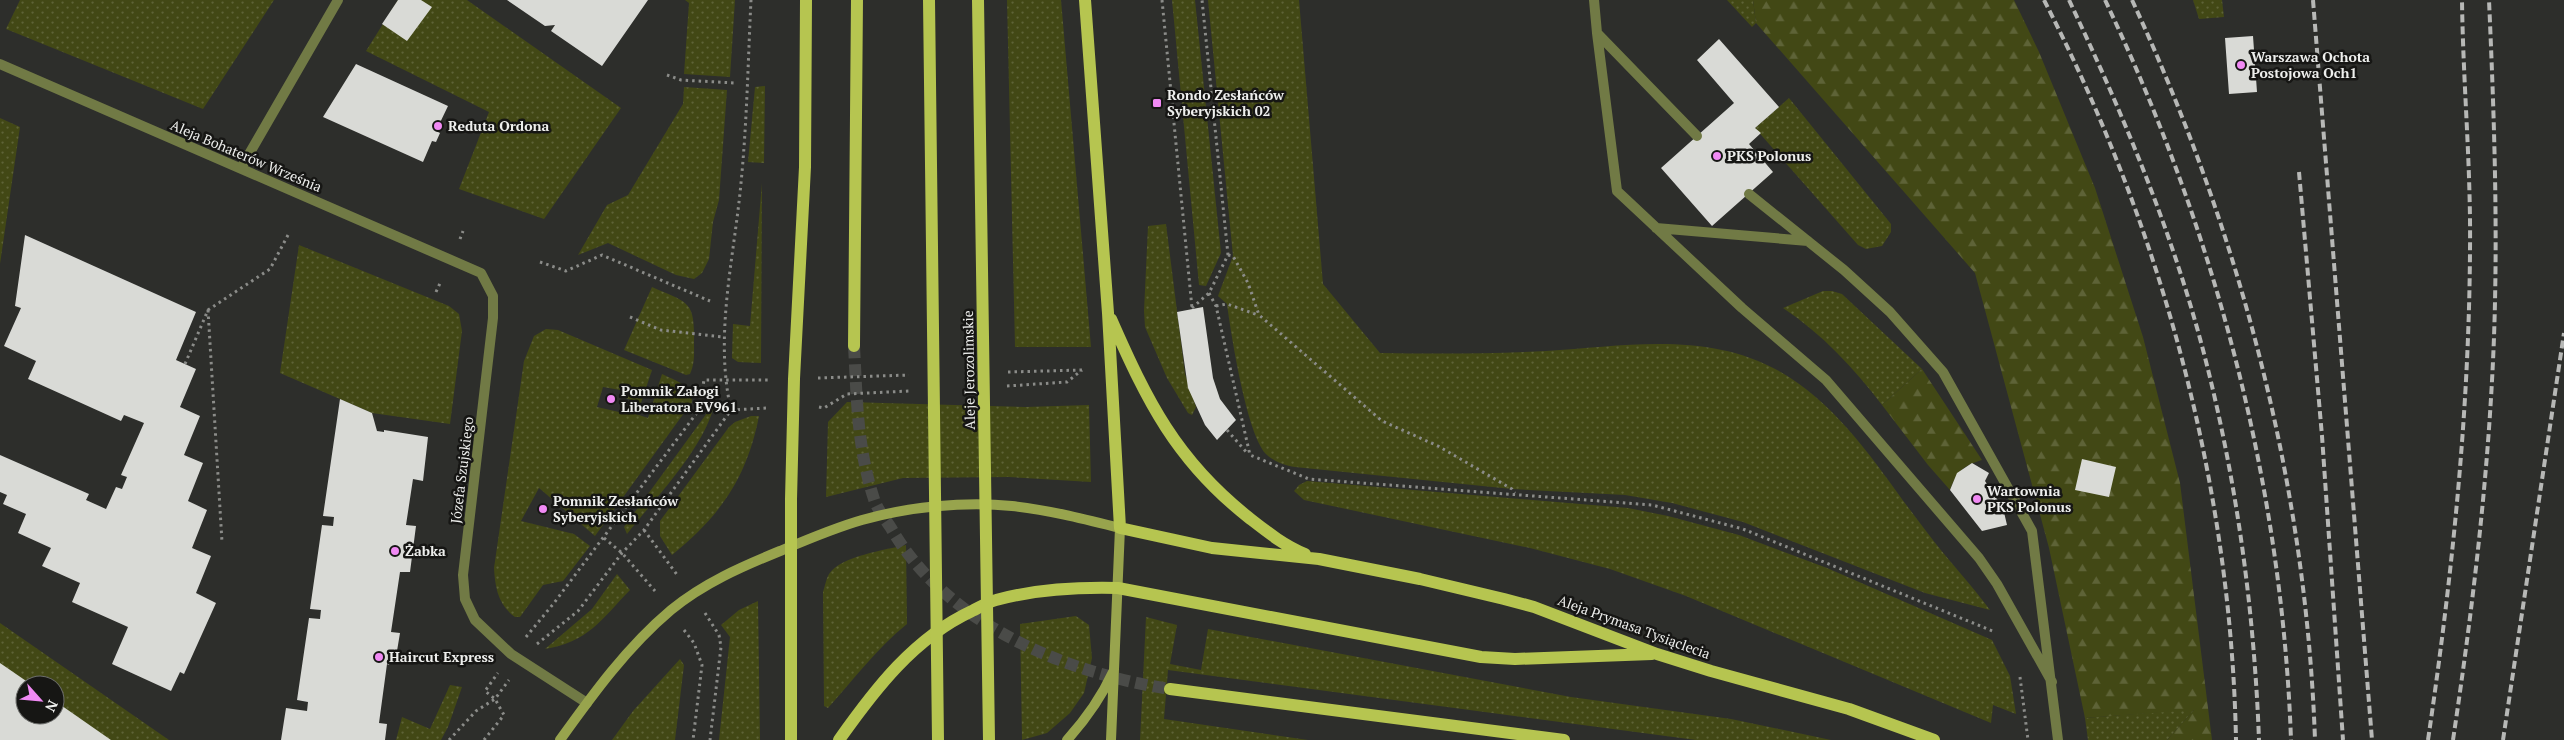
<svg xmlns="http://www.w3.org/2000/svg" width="2564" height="740" viewBox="0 0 2564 740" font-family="'PT Serif',serif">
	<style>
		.grass { fill: url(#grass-dots) }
		.forest { fill: url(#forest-firs) }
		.building { fill: #d9dad6 }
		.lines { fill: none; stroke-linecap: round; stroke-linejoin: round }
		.primary-tunnel { stroke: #4a4b48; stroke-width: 12; stroke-dasharray: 12 6; stroke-linecap: butt }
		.path { stroke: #8b8c89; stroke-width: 3; stroke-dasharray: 2.5 4; stroke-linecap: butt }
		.lane { stroke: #717a45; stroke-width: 10 }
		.street { stroke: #717a45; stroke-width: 10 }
		.secondary { stroke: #98a44d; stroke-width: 10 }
		.primary { stroke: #b6c550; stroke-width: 12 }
		.rail { stroke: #b7b8b6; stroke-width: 4; stroke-dasharray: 8 4; stroke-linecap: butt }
		.primary-bridge { stroke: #b6c550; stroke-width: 12 }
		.poi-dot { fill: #f18af4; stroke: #161614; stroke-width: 2 }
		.labels { text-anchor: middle; stroke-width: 5; stroke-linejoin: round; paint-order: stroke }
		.poi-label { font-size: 14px; font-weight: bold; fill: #eeefed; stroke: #161614; text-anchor: start }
		.street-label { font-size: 14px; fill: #eeefed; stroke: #161614 }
	</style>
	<defs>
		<pattern id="grass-dots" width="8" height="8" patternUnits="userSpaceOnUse" patternTransform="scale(1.25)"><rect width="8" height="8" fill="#424815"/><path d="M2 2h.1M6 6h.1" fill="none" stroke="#5e6337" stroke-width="1.8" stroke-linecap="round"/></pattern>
		<pattern id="forest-firs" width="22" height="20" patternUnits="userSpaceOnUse" patternTransform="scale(1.25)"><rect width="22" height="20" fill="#424815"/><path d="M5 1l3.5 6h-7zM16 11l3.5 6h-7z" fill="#5e6337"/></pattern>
	</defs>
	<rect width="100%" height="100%" fill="#2d2e2b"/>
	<!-- grass -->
	<path class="grass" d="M20 0H274L203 109 6 29Z
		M398 0H467L621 108 544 219 459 189 489 112 366 51Z
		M685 0H735L730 77 684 74 689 3Z
		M1007 0H1061L1091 347H1015Z
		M1172 0H1195L1221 253 1206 286 1199 285Z
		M1208 0H1299L1323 284 1380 353C1435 354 1491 354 1546 351 1628 346 1714 329 1789 377 1848 415 1884 477 1926 531 1946 558 1970 583 1990 610L1925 593 1743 522 1672 503 1625 495 1512 489 1295 467C1285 465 1275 462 1267 455 1247 437 1231 334 1227 304L1218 296 1233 256Z
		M1727 0H1753L1756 23 1752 27Z
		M2193 0H2222L2224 17 2199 19Z
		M765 86 764 163 748 162 755 87Z
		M684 87 727 90 719 200 713 222 709 259 702 273 694 279 676 275 608 243 578 255 607 205 628 195 683 104Z
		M1789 98 1891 224V232L1882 246 1866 249 1858 245 1755 128Z
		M0 118 20 127 0 264Z
		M762 183 761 363 738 362 732 358 733 324 750 326Z
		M1166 224 1185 374 1196 407 1192 415 1188 413 1167 378 1145 327 1144 311 1148 226Z
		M299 245 449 306 459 314 462 331 450 424 372 413 280 373Z
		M652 287C688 303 695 300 694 342 694 353 695 363 690 374L686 375 624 350Z
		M1823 291H1832L1842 294 1922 369 1882 405C1854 368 1822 334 1783 308Z
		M546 329 558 330 652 370 641 403 625 398 626 391 603 387 597 407 619 412 621 409 648 418 662 374C676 381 691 384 692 402L595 536 539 488 521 521 574 534 590 546 563 581 543 585 520 617H515C498 605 495 587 494 568L524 361 534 336Z
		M715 402C705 448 656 497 627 534L624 527Z
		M847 402 1025 407 1089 405 1091 482 1009 477 903 478 826 497 828 422Z
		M751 416H759C747 478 720 516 672 555L660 536V521L729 427 735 422Z
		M1307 481 1628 508 1668 516 1739 535 1827 568 1992 640 2010 676 2016 714 1993 705 1991 723 1686 596 1610 569 1530 548 1304 500 1294 491 1299 485Z
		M906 545 907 624C876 649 855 678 828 708L824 706 823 592C825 586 826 579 829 574 841 556 885 550 906 545Z
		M617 574 630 590C601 620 588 642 545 649L592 609Z
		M758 601 760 740H719L730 637 721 625 739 610Z
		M1076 616 1089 625 1092 658 1084 693 1070 713 1047 733 1022 740 1020 624Z
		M1146 617 1177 625 1170 664 1201 670 1208 629 1571 697 1731 719 1831 740H1696L1168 670 1164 719 1308 740H1140Z
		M0 623 169 740H105L55 704V685H28L0 665Z
		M680 659 684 665 675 740H612L633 711Z
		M450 685 462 687 448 727 441 740H396L402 717 430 729Z
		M2195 709 2167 740H2088L2085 718Z"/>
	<!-- forest -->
	<path class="forest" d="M1753 0H2014L2039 52 2095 188 2143 337 2180 483 2212 740H2167L2194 710 2085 718 2049 548 1975 273 1756 23Z
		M1922 369 1982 460C1963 466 1957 471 1950 490L1928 465 1882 405Z"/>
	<!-- building -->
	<path class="building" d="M398 0H421L432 7 407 41 382 24Z
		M507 0H648L602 66 551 31 555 25 545 26Z
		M2253 36 2257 92 2229 94 2225 38Z
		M1719 39 1779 107 1755 128 1761 133 1749 144 1773 172 1712 226 1661 168 1734 103 1697 60Z
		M356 64 448 106 436 131 440 133 436 142 432 141 423 162 323 117Z
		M25 235 196 312 176 360 196 369 180 407 200 416 184 455 203 463 188 501 207 510 192 548 211 556 196 593 216 603 184 674 180 672 171 691 112 664 128 627 72 602 80 583 42 566 51 548 18 533 26 514 3 504 7 495 0 492V455L89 494 86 500 106 509 116 487 122 489 127 477 121 475 144 423 124 415 121 421 28 379 36 361 4 346 21 308 15 306Z
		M1203 307 1213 378 1220 399 1236 420 1217 440 1205 425 1188 388 1177 312Z
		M340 399 372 413 377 431 384 432V430L428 437 423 481 413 479 406 525 416 526 410 572H400L391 632 400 633 395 663 390 662 389 665 387 664 379 723 387 724 385 740H281L286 708 307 711 308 702 297 700 309 618 320 619 321 610 310 609 322 525 333 526 334 517 323 516Z
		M2082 459 2116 467 2109 497 2075 490Z
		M1972 463 1989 473 1985 481 2003 508 2007 525 1982 531 1950 490 1957 473Z
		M0 663 32 685H25V715H55V701L111 740H0Z"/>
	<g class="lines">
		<!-- primary-tunnel -->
		<path class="primary-tunnel" d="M854 346C857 400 857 447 874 499 877 509 885 519 891 528 946 624 1065 673 1170 689"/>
		<!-- path -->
		<path class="path" d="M1162 0 1192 308
			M667 75 681 80 734 83
			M460 239 463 231
			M1228 255 1233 256 1248 283 1259 315 1382 421 1438 446 1512 489 1515 493
			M540 262 566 271 602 255 710 301
			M436 292 441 281
			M1209 293 1216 306 1250 455 1309 479 1652 505 1743 529 1995 632
			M1216 306 1227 304 1258 315
			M1192 308 1209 293 1228 255 1202 0
			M208 310 222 542
			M630 317 661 330 723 337
			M185 364 208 310 270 269 288 235
			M1008 372 1082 370
			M818 378 909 375
			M1007 386 1067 382 1082 370
			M819 407 824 408 847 394 909 391
			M731 410C714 335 734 259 741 183 747 122 748 61 751 0
			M1227 430 1248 454
			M644 530 678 576
			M604 538 622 553 655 591
			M705 613 719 635 721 647 710 740
			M684 630 694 643 702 665 693 740
			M526 637 554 603 699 410 704 380H769
			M537 644 578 611 622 553 644 530 731 410 767 408
			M2020 677 2028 740
			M449 740 476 711 495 699 509 680
			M484 740 504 715 495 699 485 691 498 673"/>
		<!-- lane -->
		<path class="lane" d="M1594 0 1597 33 1697 136
			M1597 33 1617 191 1742 308 1826 380 1979 558 1997 584 2052 682
			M241 168 338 0
			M1749 194 1844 270 1890 312 1943 372 2032 531 2058 740
			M1656 228 1808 241"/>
		<!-- street -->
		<path class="street" d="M0 64 481 273 493 296V318L463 575 465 599 475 620 511 654 587 703"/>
		<!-- secondary -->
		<path class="secondary" d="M560 740C593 694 627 647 671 610 704 583 741 567 780 551 806 540 834 528 862 520 908 507 964 501 1012 506 1049 510 1084 519 1120 528L1111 740
			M1067 740C1086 719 1101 698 1113 672"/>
		<!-- primary -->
		<path class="primary" d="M1085 0 1108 313 1120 528 1212 548 1319 559 1420 579 1504 599 1534 607 1657 654 1711 671 1849 709 1934 740
			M1111 319C1147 401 1176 460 1248 517 1266 531 1283 545 1305 554
			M854 346 857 0
			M1170 689 1564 740
			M791 740V499L794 379 805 167 806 0
			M839 740C875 689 914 638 972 611 980 607 988 602 996 600 1036 589 1077 587 1118 588L1481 657 1515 659 1652 654"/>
		<!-- rail -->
		<path class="rail" d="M2044 0C2161 227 2231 484 2236 740
			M2069 0C2122 112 2170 226 2202 346 2236 475 2254 607 2259 740
			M2105 0C2215 231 2282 484 2291 740
			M2132 0C2240 233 2306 483 2315 740
			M2313 0 2372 740
			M2299 172 2322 436 2343 740
			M2428 740C2452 577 2469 414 2470 250 2471 166 2463 83 2462 0
			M2453 740C2473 606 2489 472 2494 337 2498 225 2494 112 2489 0
			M2503 740 2564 333"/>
		<!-- primary-bridge -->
		<path class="primary-bridge" d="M929 0 938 740
			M978 0 989 740"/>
	</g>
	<!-- markers -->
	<g class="poi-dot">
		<circle cx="2241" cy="65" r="5"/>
		<rect x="1152" y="98" width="10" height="10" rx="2.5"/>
		<circle cx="438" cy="126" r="5"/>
		<circle cx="1717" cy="156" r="5"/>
		<circle cx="611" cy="399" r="5"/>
		<circle cx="1977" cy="499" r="5"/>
		<circle cx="543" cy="509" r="5"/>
		<circle cx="395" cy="551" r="5"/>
		<circle cx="379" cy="657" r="5"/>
	</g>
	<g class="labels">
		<!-- poi labels -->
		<g class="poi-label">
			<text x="2251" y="62">Warszawa Ochota<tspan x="2251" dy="16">Postojowa Och1</tspan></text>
			<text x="1167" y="100">Rondo Zesłańców<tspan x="1167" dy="16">Syberyjskich 02</tspan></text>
			<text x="448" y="131">Reduta Ordona</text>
			<text x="1727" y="161">PKS Polonus</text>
			<text x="621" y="396">Pomnik Załogi<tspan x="621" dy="16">Liberatora EV961</tspan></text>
			<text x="1987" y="496">Wartownia<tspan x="1987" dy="16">PKS Polonus</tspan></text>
			<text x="553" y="506">Pomnik Zesłańców<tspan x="553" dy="16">Syberyjskich</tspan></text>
			<text x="405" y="556">Żabka</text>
			<text x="389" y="662">Haircut Express</text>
		</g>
		<!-- street labels -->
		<g class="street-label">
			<text transform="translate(246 156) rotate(23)" y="5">Aleja Bohaterów Września</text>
			<text transform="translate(969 370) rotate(-91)" y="5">Aleje Jerozolimskie</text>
			<text transform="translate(462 470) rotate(-83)" y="5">Józefa Szujskiego</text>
			<text transform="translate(1634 627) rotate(20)" y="5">Aleja Prymasa Tysiąclecia</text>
		</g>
	</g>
	<!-- north arrow -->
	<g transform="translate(40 700) rotate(117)"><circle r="24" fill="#161614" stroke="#6c6d6b"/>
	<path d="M0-4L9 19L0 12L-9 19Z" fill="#f18af4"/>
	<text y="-8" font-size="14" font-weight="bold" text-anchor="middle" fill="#eeefed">N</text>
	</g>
</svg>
